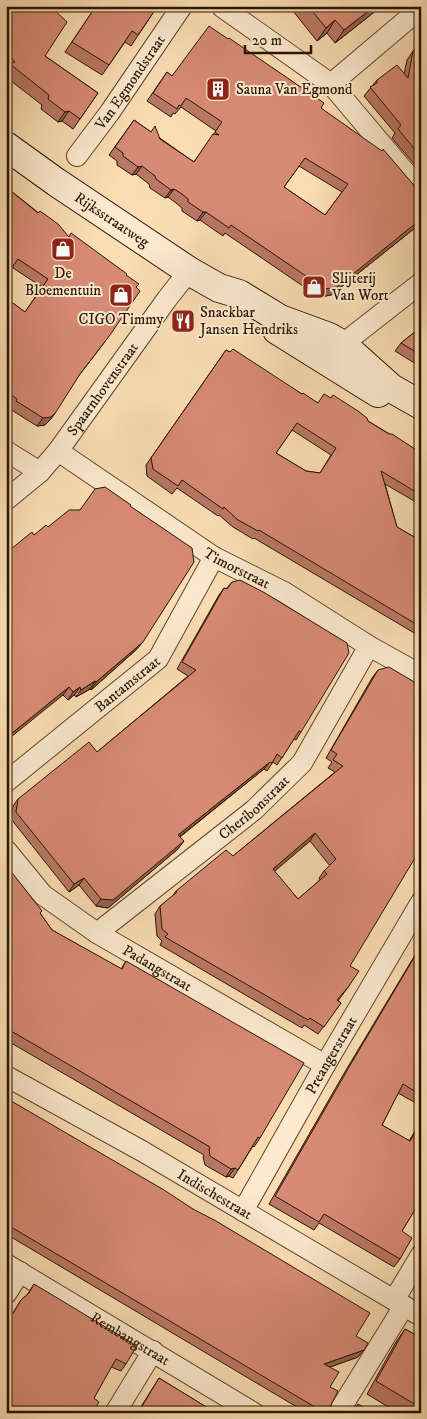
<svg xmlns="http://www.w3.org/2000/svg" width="427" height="1419" viewBox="0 0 427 1419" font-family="'IM FELL DW Pica',serif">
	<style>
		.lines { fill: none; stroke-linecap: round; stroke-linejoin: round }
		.street-casing { stroke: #5c462e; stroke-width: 22 }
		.secondary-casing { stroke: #281401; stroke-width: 30 }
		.street { stroke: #fce9ce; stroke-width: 20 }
		.secondary { stroke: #fce9ce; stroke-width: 28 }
		.wall { fill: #b97765; stroke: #281401; fill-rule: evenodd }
		.shaded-wall { fill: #966152; stroke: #281401 }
		.building { fill: #d78a75; stroke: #281401; fill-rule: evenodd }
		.labels { text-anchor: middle; stroke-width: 4; stroke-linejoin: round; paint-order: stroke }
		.street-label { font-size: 15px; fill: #281401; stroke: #fce9ce }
		.poi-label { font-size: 15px; fill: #281401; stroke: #fce9ce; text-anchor: start }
	</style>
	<rect width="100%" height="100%" fill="#faddb3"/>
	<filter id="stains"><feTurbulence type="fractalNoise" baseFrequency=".004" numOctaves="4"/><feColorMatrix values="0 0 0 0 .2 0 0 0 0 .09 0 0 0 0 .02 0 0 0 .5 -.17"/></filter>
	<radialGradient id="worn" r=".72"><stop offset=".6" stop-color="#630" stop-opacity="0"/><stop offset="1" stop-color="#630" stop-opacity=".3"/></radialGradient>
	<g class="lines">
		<!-- street casing -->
		<g class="street-casing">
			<g id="street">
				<path d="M222 7 331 84 421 191"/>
				<path d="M331 84 421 8"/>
				<path id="s1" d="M77 156 110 112 182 6"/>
				<path d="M334 354 353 336 421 283"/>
				<path d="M6 451 40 472"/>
				<path id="s2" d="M58 451 214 557 284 592 369 646 421 675"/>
				<path id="s3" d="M6 500 40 472 58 451 167 299 189 271"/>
				<path id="s4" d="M6 782 158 659 214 557"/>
				<path id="s5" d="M6 850 43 895 97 933 325 1065"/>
				<path id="s6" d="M97 933 254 810 302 763 369 646"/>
				<path id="s7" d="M6 1076 142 1151 421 1316"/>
				<path id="s8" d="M243 1211 325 1065 421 902"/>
				<path id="s9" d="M6 1264 254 1413"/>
				<path d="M6 1294 20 1272"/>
				<path d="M394 1300 421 1255"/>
				<path d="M115 1413 153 1351"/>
				<path d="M338 1413 404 1306"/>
			</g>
		</g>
		<!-- secondary casing -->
		<g class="secondary-casing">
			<g id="secondary">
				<path id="s10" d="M6 146 56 182 189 271 219 288 239 294 280 319 329 337 343 345 391 388 421 405"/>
				<path d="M277 330 378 393"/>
			</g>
		</g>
		<!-- street -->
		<use href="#street" class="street"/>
		<!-- secondary -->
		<use href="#secondary" class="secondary"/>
	</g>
	<!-- wall -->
	<path class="wall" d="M6 6 51 7 45 56 98 93 73 129 62 121 58 122 41 109 42 105 6 77Z
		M96 6 113 9 157 7 131 46 125 42 102 75 65 52Z
		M289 6H382L335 43 327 33 317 41Z
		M421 45V172L392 138 395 133 364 96 377 80 404 74 407 60 413 51Z
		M167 72 172 76 321 108 420 224 331 295 319 297 225 233 223 236 200 220 197 221 182 211V208L176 203 168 197 165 198 150 188 149 184 136 174 132 175 117 165V161L109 155 134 120 194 162 216 131 181 107 175 114 173 113 171 117 147 101ZM299 166 342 192 325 215 284 187Z
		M6 187 69 237 126 275 136 287 104 343 77 378 50 420 45 425 37 426 10 409 12 407 6 404V298L25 312 42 287 13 268Z
		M421 327V367L395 351 401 343Z
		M226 350 302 394 318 403 368 421 421 453V505L385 484 397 527 421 541V637L254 538 253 539 233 527 219 515 218 516 177 488 172 494 147 476 146 465ZM292 430 331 455 320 473 306 471 276 453Z
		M130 506 137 649 91 690 90 689 76 697 74 695 68 700 63 695 34 535 80 510Z
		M232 582 301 732 296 740 294 739 277 765 273 762 267 771 264 769 180 837 178 849 108 908 96 906 79 885 69 892 11 819 13 806 18 799 97 752 188 676 177 669 219 595 224 588 226 589Z
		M378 670 350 966 349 986 338 1001 341 1003 318 1034 304 1025 302 1028 160 945 162 941 157 936 155 914 160 906 172 897 176 891 233 856 335 772 328 768 332 762 326 758 372 678ZM310 841 330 866 324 871 319 878 320 880 298 899 274 871Z
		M6 865 40 913 52 930 121 969 126 961 260 1138 254 1147 253 1146 233 1178 229 1176 226 1177 205 1165 203 1157 204 1155 6 1040Z
		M421 945V1106L398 1093 382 1125 409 1141 421 1121V1210L416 1207 402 1231 400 1259 394 1267 319 1223 314 1230 269 1204 346 1070Z
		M6 1098 356 1336 358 1357 330 1367V1387L331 1405 333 1412 334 1413H307L6 1234Z
		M34 1284 126 1364 121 1371 111 1367 94 1398 6 1413V1324L21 1300 27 1295Z
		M405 1329 421 1338V1413H398L367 1394 396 1342Z
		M159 1378 216 1413H137Z"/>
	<!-- shaded-wall -->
	<path class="shaded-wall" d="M375 6H382L335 43 344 30Z
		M335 20 327 33 317 41 326 28Z
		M69 111 62 121 58 122 65 112Z
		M142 166 136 174 132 175 138 167Z
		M174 189 168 197 165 198 171 190Z
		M203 212H206L200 220 197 221Z
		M421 219 420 224 331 295 319 297 325 289Z
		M56 412 50 420 45 425 37 426 43 418Z
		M143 642 137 649 91 690 96 682Z
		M95 681 90 689 76 697 81 690Z
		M69 687 63 695 6 741V738Z
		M80 687 74 695 68 700 73 692Z
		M270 762 264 769 173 842 178 835Z
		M315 833 310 841 268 877 273 869Z
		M184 841 178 849 108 908 96 906 101 899Z
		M84 878 79 885 69 892 74 884Z
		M235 1168 229 1176 226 1177 231 1169Z
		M364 1350 358 1357 319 1371 324 1364Z"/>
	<!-- building -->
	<path class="building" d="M6 6H50L67 22 45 56 98 93 80 119 69 111 65 112 48 99 49 95 10 64 15 62 6 52Z
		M96 6H110L113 9 115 6 157 7 138 35 132 31 109 65 72 42Z
		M308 6H375L344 30 335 20 326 28Z
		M209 26 228 39 229 38 324 103 321 108 382 151 383 149 418 190 421 192V219L337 287 325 289 231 225 229 228 206 212H203L188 202V199L182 194 174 189 171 190 156 179 155 176 142 166 138 167 123 156V153L115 147 134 120 151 132 155 126 160 139 194 162 213 134 219 135 215 132 222 122 186 98 181 106 179 105 177 109 153 93 167 72 172 76ZM305 158 348 184 325 215 284 187Z
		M421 45V157L398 129 401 125 370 87 377 83V80L397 65 408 78 413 51Z
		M6 187 38 213 40 211 58 224 69 237 71 233 127 274 126 275 139 284 136 287 140 291 110 335 80 374 56 412 51 417 43 418 16 401 17 399 6 391V298L25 312 48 279 18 259 6 276Z
		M421 327V355L401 343Z
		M233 349 302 394 303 393 318 403 324 394 331 398 333 395 358 411 367 418 368 421 389 434H392L421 453V495L381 471 397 527 421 541V627L259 530 258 531 238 520 224 507 223 509 182 480 178 486 153 469 151 458 226 350 230 352ZM297 423 336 448 320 473 306 471 276 453Z
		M105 487 131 505 130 506 192 548 194 562 143 642 96 682 95 681 81 690 80 687 73 692 69 687 6 738V553L32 532 34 535 46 525 48 527 69 510H80L95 489Z
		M240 580 265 593 347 643 349 653 301 732 299 731 282 758 277 754 272 763 270 762 178 835 184 841 113 900 101 899 84 878 74 884 16 812 18 799 89 742 97 752 196 670 182 662 224 588 227 589 232 582Z
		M389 667 421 686V848L350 966 359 971 349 986 337 1000 341 1003 324 1027 310 1018 308 1020 165 937 168 934 162 929 160 906 177 892 176 891 226 850 233 856 343 766 333 760 337 754 331 750 378 670ZM315 833 336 859 324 871 327 874 298 899 273 869Z
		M6 865 42 911 40 913 52 930 122 969 126 961 304 1063 260 1138 258 1137 238 1170 235 1168 231 1169 210 1156 209 1149 210 1147 6 1028Z
		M421 946V1095L403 1084 382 1125 410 1141 421 1123V1200L402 1231 412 1238 400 1259 324 1214 319 1222 275 1196 352 1062Z
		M6 1098 164 1190 193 1209 216 1221 370 1313 356 1336 368 1343 364 1350 324 1364 339 1372 330 1387 338 1391 331 1405 333 1412 334 1413H325L6 1224Z
		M34 1284 137 1346 126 1364 116 1359 94 1398 99 1402 93 1413H6V1325L21 1300 29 1293Z
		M405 1329 421 1338V1408L376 1381Z
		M159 1378 216 1413H138Z
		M358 1404 367 1409 365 1413H351Z"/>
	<!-- icons -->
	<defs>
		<g id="building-square" transform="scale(1.25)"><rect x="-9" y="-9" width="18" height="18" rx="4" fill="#8f2418" stroke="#fce9ce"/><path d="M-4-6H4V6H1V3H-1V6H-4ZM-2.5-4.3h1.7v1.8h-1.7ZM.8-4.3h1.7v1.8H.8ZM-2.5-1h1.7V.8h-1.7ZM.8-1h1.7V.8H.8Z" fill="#fff"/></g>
		<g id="shop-square" transform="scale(1.25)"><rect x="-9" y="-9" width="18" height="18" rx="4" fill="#8f2418" stroke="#fce9ce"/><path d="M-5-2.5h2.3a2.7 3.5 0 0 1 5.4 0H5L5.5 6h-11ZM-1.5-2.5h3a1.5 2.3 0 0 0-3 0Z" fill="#fff"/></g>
		<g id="restaurant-square" transform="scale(1.25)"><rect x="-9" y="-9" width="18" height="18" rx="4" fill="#8f2418" stroke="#fce9ce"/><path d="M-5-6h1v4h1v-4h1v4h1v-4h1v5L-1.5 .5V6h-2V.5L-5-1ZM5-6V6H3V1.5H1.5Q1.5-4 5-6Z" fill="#fff"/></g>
	</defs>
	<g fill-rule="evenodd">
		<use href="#building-square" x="218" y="89"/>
		<use href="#shop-square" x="63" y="249"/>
		<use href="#shop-square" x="314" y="287"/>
		<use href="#shop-square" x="121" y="295"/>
		<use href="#restaurant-square" x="183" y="321"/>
	</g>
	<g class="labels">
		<!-- street labels -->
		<g class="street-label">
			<text dy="5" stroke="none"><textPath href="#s1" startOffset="91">Van Egmondstraat</textPath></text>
			<text dy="5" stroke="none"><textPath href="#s10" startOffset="129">Rijksstraatweg</textPath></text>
			<text dy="5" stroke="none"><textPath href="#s3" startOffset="148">Spaarnhovenstraat</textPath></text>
			<text dy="5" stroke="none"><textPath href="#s2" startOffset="214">Timorstraat</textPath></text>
			<text dy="5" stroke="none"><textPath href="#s4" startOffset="156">Bantamstraat</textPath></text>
			<text dy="5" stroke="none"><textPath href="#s6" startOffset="201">Cheribonstraat</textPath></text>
			<text dy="5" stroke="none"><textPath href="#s5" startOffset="194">Padangstraat</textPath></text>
			<text dy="5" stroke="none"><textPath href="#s8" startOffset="179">Preangerstraat</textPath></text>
			<text dy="5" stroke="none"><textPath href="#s7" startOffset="240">Indischestraat</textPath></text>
			<text dy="5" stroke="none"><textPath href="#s9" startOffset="145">Rembangstraat</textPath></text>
		</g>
		<!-- poi labels -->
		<g class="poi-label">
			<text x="236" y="94">Sauna Van Egmond</text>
			<text x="63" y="278" text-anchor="middle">De<tspan x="63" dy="17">Bloementuin</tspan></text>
			<text x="332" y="283">Slijterij<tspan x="332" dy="17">Van Wort</tspan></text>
			<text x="200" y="317">Snackbar<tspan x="200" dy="17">Jansen Hendriks</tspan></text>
			<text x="121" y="324" text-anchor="middle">CIGO Timmy</text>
		</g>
	</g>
	<!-- margin -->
	<rect width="427" height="1419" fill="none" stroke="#faddb3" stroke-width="25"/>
	<rect x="8" y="8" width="412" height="1404" fill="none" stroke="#281401" stroke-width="2.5"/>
	<rect x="12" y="12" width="402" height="1394" fill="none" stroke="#281401"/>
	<!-- scale -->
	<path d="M245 45v8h66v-8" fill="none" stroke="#281401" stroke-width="2.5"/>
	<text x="252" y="45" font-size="15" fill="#281401" stroke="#fce9ce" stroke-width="4" paint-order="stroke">20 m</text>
	<rect width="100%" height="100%" filter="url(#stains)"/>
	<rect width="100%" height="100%" fill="url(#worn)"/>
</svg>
